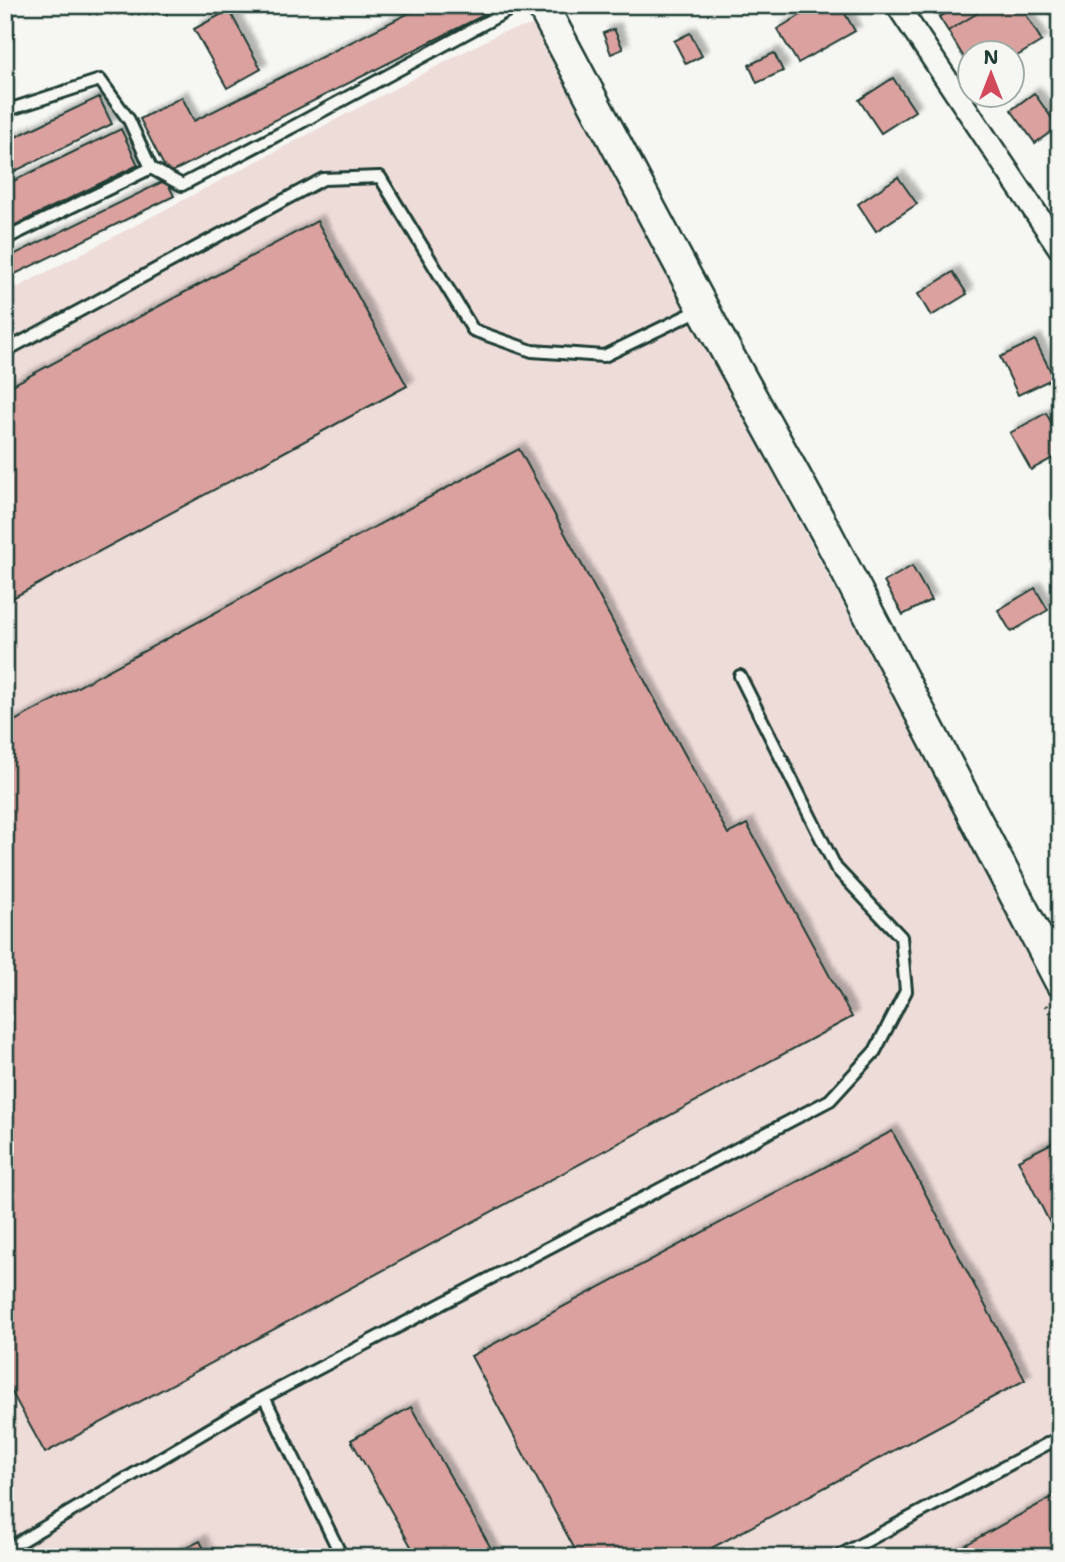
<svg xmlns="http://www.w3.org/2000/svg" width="1065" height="1562" viewBox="0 0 1065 1562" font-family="'Shantell Sans',sans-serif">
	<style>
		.built { fill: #eedcd9 }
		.building { fill: #dba19f; stroke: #1f3d34; stroke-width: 2; filter: url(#shadow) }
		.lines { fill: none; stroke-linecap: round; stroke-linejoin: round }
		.lane-casing { stroke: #1f3d34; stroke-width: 16 }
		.street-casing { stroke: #1f3d34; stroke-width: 26 }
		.secondary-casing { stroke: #1f3d34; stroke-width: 35 }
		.path { stroke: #1f3d34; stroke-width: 4.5; stroke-dasharray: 2 5; stroke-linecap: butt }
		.lane { stroke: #f6f6f2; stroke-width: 10 }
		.street { stroke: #f6f6f2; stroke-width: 21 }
		.secondary { stroke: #f6f6f2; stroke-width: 30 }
	</style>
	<defs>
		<filter id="shadow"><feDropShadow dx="6" dy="-6" stdDeviation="2" flood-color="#0004"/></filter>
	</defs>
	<rect width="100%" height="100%" fill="#f6f6f2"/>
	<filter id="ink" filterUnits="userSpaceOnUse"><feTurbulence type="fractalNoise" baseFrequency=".0143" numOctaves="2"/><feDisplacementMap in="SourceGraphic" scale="14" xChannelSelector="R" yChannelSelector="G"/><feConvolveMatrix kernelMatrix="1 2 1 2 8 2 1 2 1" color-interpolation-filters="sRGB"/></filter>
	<g filter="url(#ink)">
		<!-- built -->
		<path class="built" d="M533 25 1060 1008V1557H5V294L500 33Z"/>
		<!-- building -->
		<path class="building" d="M425 5H479L484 15 168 174 140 119 182 97 194 121Z
			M818 5H840L855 31 798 63 777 29Z
			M942 5H982L984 9 948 31 939 17 947 13Z
			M991 5H1020L1042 41 1012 59V52H970V68L948 31Z
			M229 10 261 69 227 88 194 29Z
			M614 29 623 49 611 54 603 33Z
			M690 33 702 56 686 64 674 41Z
			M774 53 783 71 757 83 749 65Z
			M893 78 915 111 881 133 859 100Z
			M1034 93 1058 127 1035 143 1011 110Z
			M99 97 112 124 5 176V142Z
			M121 129 138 165 5 230V185Z
			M898 177 917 204 876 231 858 204Z
			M166 180 174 196 5 279V259Z
			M317 221 407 386 5 602V389Z
			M953 272 967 294 931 316 918 294Z
			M1035 340 1054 378 1018 395 1000 357Z
			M1046 413 1060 438V454L1031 470 1010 433Z
			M519 449 728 834 747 824 852 1017 45 1453 5 1380V726Z
			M912 566 931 600 903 615 884 582Z
			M1035 588 1048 610 1011 632 998 610Z
			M892 1131 1025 1380 695 1557H579L471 1356Z
			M1060 1139V1243L1018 1160Z
			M411 1407 496 1557H417L351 1440Z
			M1060 1493V1557H945L983 1535Z
			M200 1541 208 1557H175L174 1554Z"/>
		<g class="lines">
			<!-- lane casing -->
			<g class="lane-casing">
				<path id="lane" d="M5 111 100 80 129 120 151 168 182 185 300 123 518 5
					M5 239 151 168
					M5 351 323 179 380 177 473 330 532 351 604 356 701 309
					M264 1397 342 1557
					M16 1557 11 1547 264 1397 830 1100 875 1051 906 991 901 937 836 868 740 676
					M837 1557 1060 1437"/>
			</g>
			<!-- street casing -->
			<g class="street-casing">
				<path id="street" d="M897 5 1060 249"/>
			</g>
			<!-- secondary casing -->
			<g class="secondary-casing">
				<path id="secondary" d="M542 5 714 329 827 534 1060 981"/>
			</g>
			<!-- path -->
			<path class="path" d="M62 5 90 13H168L182 5
				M1046 1005 1060 1030"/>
			<!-- lane -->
			<use href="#lane" class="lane"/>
			<!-- street -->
			<use href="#street" class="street"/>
			<!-- secondary -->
			<use href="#secondary" class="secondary"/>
		</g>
	</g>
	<!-- margin -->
	<rect width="1065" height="1562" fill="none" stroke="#f6f6f2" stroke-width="28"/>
	<rect x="14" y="14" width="1037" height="1534" fill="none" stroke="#1f3d34" stroke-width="2.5" filter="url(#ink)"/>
	<!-- north arrow -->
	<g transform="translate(991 74)"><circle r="33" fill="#f6f6f2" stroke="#a0aca6" stroke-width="2"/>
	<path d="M0-5L12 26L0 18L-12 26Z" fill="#d1495b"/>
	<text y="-10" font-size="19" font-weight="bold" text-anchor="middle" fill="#1f3d34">N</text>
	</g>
</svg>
